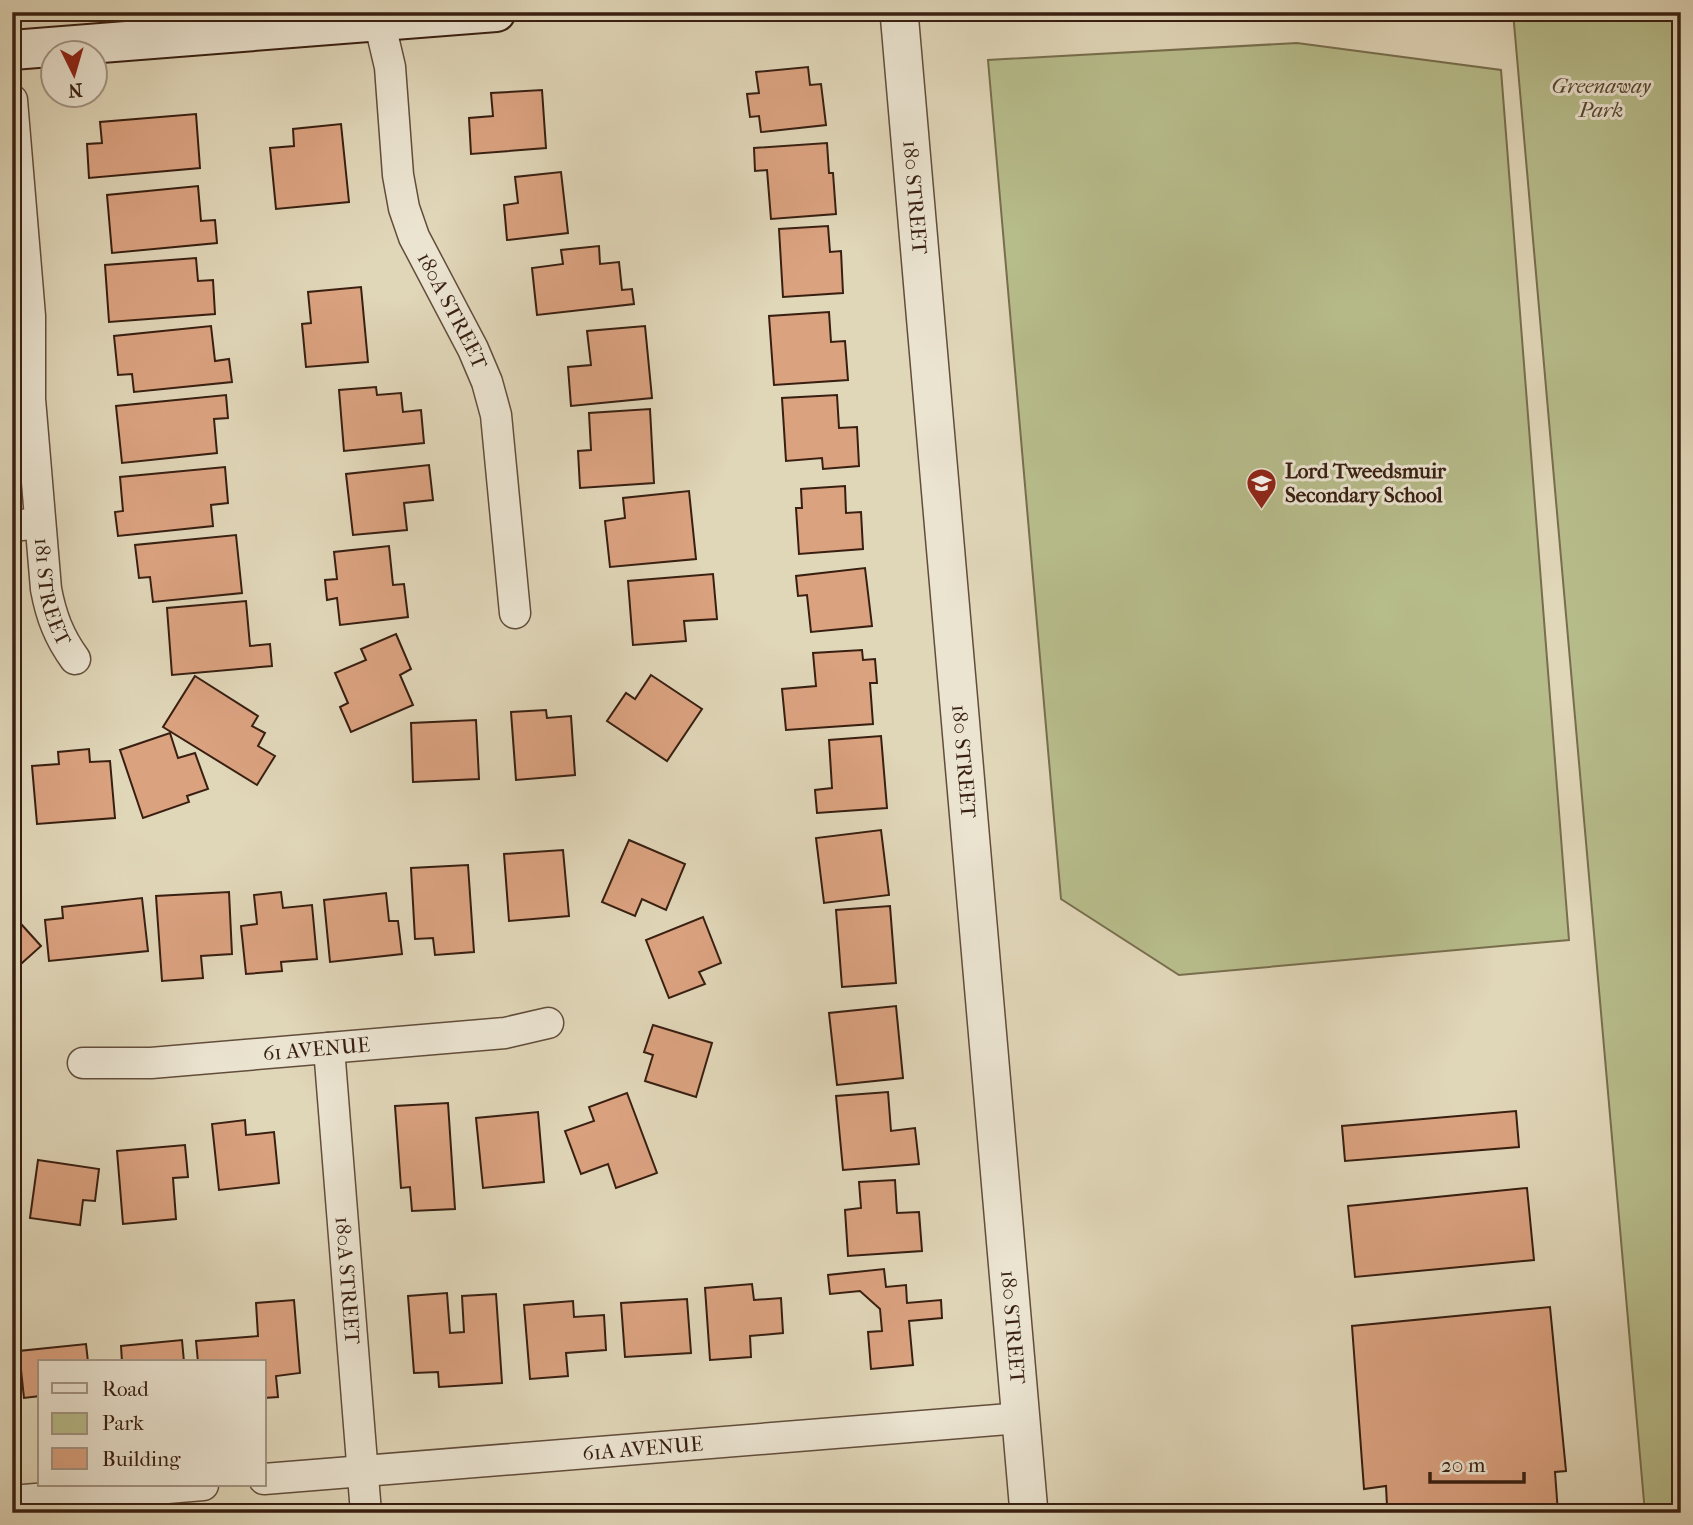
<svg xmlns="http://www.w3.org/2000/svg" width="1693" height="1525" font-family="'IM FELL French Canon',serif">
  <rect width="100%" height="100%" fill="#e0d6b8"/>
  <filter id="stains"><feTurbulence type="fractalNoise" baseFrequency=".00286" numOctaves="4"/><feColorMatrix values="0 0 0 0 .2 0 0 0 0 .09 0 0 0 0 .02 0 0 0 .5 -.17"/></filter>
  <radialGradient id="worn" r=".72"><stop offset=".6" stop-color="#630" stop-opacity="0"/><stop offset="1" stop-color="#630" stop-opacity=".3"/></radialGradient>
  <g fill="#b7bc8b" stroke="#786e4e" stroke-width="2">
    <path d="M 1513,12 L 1681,12 L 1681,1513 L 1645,1513 Z"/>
    <path d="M 1297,43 L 1501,70 L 1569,940 L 1179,975 L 1061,899 L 988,60 Z"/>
  </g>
  <g fill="#dba280" stroke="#381f11" stroke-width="2">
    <path d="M 808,67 L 810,85 L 821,84 L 826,125 L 761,132 L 759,116 L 750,117 L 747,94 L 759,93 L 756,72 Z"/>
    <path d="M 542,90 L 546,148 L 471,154 L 469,118 L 493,116 L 491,93 Z"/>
    <path d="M 196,114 L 200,168 L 89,178 L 87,144 L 102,143 L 100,122 Z"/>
    <path d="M 341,124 L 349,202 L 276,209 L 270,148 L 294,146 L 293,129 Z"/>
    <path d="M 827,143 L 829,173 L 833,173 L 836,214 L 771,219 L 767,170 L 755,171 L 754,148 Z"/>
    <path d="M 561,172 L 568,233 L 507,240 L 504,205 L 518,203 L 515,177 Z"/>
    <path d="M 198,186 L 201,221 L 215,220 L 217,243 L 112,253 L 107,195 Z"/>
    <path d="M 828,226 L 830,252 L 841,251 L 843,293 L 783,297 L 779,229 Z"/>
    <path d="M 599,246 L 600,264 L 619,262 L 622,290 L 632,289 L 634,304 L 537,315 L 532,268 L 563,264 L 561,250 Z"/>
    <path d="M 196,258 L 198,281 L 213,280 L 215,314 L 109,322 L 105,265 Z"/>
    <path d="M 361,287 L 368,362 L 306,367 L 302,324 L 311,323 L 308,292 Z"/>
    <path d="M 829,312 L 831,342 L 845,341 L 848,380 L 774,385 L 769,316 Z"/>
    <path d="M 211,326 L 215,361 L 229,359 L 232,382 L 134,392 L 132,374 L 118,375 L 114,336 Z"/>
    <path d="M 645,326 L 652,398 L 571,406 L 568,367 L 591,365 L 587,331 Z"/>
    <path d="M 376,387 L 377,395 L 401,393 L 403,412 L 421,410 L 424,443 L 344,451 L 339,390 Z"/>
    <path d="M 226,395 L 228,418 L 214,419 L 217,453 L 122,463 L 116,406 Z"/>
    <path d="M 837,395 L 839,428 L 857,427 L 859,466 L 823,469 L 822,458 L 786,461 L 782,398 Z"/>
    <path d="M 650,409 L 654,483 L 580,488 L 578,451 L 591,450 L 589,413 Z"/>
    <path d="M 429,465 L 433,500 L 404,503 L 407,530 L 353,535 L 346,474 Z"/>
    <path d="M 225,467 L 228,503 L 211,505 L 213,526 L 118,536 L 115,512 L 123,511 L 120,477 Z"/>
    <path d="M 845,486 L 846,513 L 861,512 L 863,549 L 799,554 L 796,508 L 802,508 L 801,489 Z"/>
    <path d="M 689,491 L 696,559 L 610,567 L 605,521 L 625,518 L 623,498 Z"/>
    <path d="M 236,535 L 242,593 L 153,602 L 150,577 L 139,578 L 135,545 Z"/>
    <path d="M 389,546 L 393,585 L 404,584 L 408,617 L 340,625 L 337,598 L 327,600 L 325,580 L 337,579 L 334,552 Z"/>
    <path d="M 865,568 L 872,626 L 811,632 L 807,595 L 798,596 L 796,576 Z"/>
    <path d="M 713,574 L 717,619 L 684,621 L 686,641 L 633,645 L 628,581 Z"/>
    <path d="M 246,601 L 250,646 L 270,644 L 272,666 L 172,675 L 167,608 Z"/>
    <path d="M 396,634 L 411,669 L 400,675 L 413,705 L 351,732 L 340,707 L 348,703 L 335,673 L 366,660 L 361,649 Z"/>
    <path d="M 862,650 L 863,660 L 875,659 L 877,683 L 870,683 L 873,724 L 786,730 L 782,689 L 816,686 L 813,653 Z"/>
    <path d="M 651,675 L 702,709 L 667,761 L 607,721 L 626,693 L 635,699 Z"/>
    <path d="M 195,676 L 258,716 L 252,726 L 265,733 L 258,746 L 275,756 L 257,785 L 163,727 Z"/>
    <path d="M 546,710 L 547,718 L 571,716 L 575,775 L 516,780 L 511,712 Z"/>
    <path d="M 476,720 L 479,779 L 413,782 L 411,723 Z"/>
    <path d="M 170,733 L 178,758 L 195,753 L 208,789 L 187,796 L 189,802 L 143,818 L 120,750 Z"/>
    <path d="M 881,736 L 887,808 L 817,813 L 815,790 L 832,788 L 829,740 Z"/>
    <path d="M 89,749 L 90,762 L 110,761 L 115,818 L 37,824 L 32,766 L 59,764 L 58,752 Z"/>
    <path d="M 881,830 L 889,895 L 824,903 L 816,838 Z"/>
    <path d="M 629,840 L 685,864 L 666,910 L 642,899 L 635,916 L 602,902 Z"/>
    <path d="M 563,850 L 569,916 L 509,921 L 504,854 Z"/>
    <path d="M 468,865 L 474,952 L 435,955 L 433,938 L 415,939 L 411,868 Z"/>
    <path d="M 229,892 L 232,954 L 201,956 L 203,978 L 162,981 L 156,896 Z"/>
    <path d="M 281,892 L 283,908 L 312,905 L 317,959 L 281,962 L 282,971 L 246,974 L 241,926 L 257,924 L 254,895 Z"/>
    <path d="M 386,893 L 389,921 L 398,921 L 402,954 L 330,962 L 324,900 Z"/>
    <path d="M 142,898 L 148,951 L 49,961 L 45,920 L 63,918 L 62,907 Z"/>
    <path d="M 890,906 L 896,983 L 842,987 L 836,910 Z"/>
    <path d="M 12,914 L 41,946 L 12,972 Z"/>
    <path d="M 703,917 L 721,963 L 699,972 L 705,984 L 669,998 L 646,940 Z"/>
    <path d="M 896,1006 L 903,1078 L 837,1085 L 829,1013 Z"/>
    <path d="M 653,1025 L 712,1043 L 696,1097 L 645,1081 L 653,1055 L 644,1052 Z"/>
    <path d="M 888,1092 L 891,1131 L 915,1128 L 919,1164 L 843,1170 L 836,1096 Z"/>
    <path d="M 627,1093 L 657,1173 L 616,1188 L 608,1164 L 581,1174 L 565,1131 L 594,1121 L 589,1107 Z"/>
    <path d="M 448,1103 L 455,1209 L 412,1211 L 410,1187 L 401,1188 L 395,1106 Z"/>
    <path d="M 1516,1111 L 1519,1147 L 1345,1161 L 1342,1126 Z"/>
    <path d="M 538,1112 L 544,1182 L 483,1188 L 476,1118 Z"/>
    <path d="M 245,1120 L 246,1135 L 274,1132 L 279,1183 L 219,1190 L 212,1124 Z"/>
    <path d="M 185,1145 L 188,1177 L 173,1178 L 176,1219 L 123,1224 L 117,1151 Z"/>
    <path d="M 38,1160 L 99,1169 L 95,1201 L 83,1200 L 80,1225 L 30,1218 Z"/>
    <path d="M 895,1180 L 897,1213 L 919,1212 L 922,1251 L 848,1256 L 845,1210 L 861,1208 L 859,1182 Z"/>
    <path d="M 1527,1188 L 1534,1260 L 1355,1277 L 1348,1206 Z"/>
    <path d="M 884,1269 L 886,1287 L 906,1285 L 907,1303 L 941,1300 L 942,1318 L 909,1321 L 913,1365 L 871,1369 L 868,1332 L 882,1331 L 880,1309 L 860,1291 L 830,1294 L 828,1275 Z"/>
    <path d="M 752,1284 L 754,1300 L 781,1298 L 783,1333 L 750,1336 L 751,1357 L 710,1360 L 705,1288 Z"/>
    <path d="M 447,1293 L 450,1333 L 464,1332 L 462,1296 L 496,1294 L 502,1383 L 439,1387 L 438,1372 L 414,1373 L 408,1296 Z"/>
    <path d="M 687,1299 L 691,1353 L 625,1357 L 621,1303 Z"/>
    <path d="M 294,1300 L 300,1373 L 276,1376 L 278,1397 L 264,1398 L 264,1362 L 198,1362 L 196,1341 L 258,1336 L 256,1303 Z"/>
    <path d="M 573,1301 L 574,1317 L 604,1315 L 606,1350 L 566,1353 L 568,1376 L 530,1379 L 524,1305 Z"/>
    <path d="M 1550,1307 L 1566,1471 L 1555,1472 L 1558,1513 L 1381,1513 L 1380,1507 L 1387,1506 L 1386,1486 L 1364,1489 L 1352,1326 Z"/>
    <path d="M 182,1340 L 184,1362 L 122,1362 L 121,1346 Z"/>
    <path d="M 86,1344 L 88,1362 L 40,1362 L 40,1396 L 24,1398 L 19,1351 Z"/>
  </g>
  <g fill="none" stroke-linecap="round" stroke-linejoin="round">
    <defs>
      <g id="minor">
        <path id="s1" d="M 377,12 L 390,67 L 398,175 L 404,208 L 414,237 L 473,349 L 487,382 L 496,415 L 515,613"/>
        <path id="s2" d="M 12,100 L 30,316 L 30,399 L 46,589 C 51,616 59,637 75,659"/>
        <path d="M 12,526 L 40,523"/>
        <path id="s3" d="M 329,1048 L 366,1513"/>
        <path id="s4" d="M 83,1063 L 151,1063 L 505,1033 L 548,1023"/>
        <path id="s5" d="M 264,1479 L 1021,1418"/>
        <path d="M 12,1501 L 203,1485"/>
      </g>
      <g id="tertiary">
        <path id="s6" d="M 899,12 L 1029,1513"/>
      </g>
      <path id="secondary" d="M 12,50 L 496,12"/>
    </defs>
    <use href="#minor" stroke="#624d3b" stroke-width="33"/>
    <use href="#tertiary" stroke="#624d3b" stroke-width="40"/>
    <use href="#secondary" stroke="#381f11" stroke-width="42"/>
    <use href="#minor" stroke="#ebe4d1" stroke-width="30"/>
    <use href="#tertiary" stroke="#ebe4d1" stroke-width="37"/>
    <use href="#secondary" stroke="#ebe4d1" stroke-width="38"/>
  </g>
  <defs>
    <symbol id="school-pin" viewBox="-11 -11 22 30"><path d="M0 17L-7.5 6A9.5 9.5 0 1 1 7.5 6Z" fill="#8f2418" stroke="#ebe4d1"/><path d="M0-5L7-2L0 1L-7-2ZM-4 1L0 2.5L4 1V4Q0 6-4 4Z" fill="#fff"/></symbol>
  </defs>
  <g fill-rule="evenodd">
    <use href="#school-pin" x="1244" y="466" width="35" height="47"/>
  </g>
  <g text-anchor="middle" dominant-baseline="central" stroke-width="6" stroke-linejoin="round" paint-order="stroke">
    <g font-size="21" font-style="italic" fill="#584630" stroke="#ebe4d1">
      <text x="1601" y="86">Greenaway<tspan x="1601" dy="24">Park</tspan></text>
    </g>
    <g font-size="21" fill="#381f11" stroke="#ebe4d1">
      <text stroke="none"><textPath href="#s6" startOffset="186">180 STREET</textPath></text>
      <text stroke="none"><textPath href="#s1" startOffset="312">180A STREET</textPath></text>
      <text stroke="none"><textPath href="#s2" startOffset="494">181 STREET</textPath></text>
      <text stroke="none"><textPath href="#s6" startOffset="752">180 STREET</textPath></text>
      <text stroke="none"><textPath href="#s4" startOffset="234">61 AVENUE</textPath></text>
      <text stroke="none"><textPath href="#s3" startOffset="233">180A STREET</textPath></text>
      <text stroke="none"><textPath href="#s6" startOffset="1320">180 STREET</textPath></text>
      <text stroke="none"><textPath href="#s5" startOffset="380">61A AVENUE</textPath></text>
    </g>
    <g font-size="21" font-weight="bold" fill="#381f11" stroke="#ebe4d1" text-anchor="start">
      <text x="1285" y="471">Lord Tweedsmuir<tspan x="1285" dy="24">Secondary School</tspan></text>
    </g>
  </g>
  <rect width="1693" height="1525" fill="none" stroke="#e0d6b8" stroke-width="42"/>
  <rect x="14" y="14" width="1665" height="1497" fill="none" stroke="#381f11" stroke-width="3.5"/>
  <rect x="21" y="21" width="1651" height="1483" fill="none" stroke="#381f11" stroke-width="2"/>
  <rect x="38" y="1360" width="228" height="126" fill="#ebe4d1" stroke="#a39584" stroke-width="2"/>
  <rect x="52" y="1383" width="35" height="10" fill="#ebe4d1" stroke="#a39584" stroke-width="2"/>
  <text x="102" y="1396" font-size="21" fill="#381f11">Road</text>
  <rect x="52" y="1413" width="35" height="21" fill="#b7bc8b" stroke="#a39584" stroke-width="2"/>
  <text x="102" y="1430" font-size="21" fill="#381f11">Park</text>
  <rect x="52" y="1448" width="35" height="21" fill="#dba280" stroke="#a39584" stroke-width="2"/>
  <text x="102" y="1466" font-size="21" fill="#381f11">Building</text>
  <g transform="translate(74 74) rotate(175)"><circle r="33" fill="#ebe4d1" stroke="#a39584" stroke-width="2"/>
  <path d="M0-5L12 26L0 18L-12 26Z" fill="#8f2418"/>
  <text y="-10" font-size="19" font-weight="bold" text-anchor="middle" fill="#381f11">N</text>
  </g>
  <path d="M1430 1472v10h94v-10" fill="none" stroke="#381f11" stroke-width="3.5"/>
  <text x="1441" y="1472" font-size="21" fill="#381f11" stroke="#ebe4d1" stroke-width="5" paint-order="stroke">20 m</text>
  <rect width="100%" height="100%" filter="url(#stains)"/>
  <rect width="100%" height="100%" fill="url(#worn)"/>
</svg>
